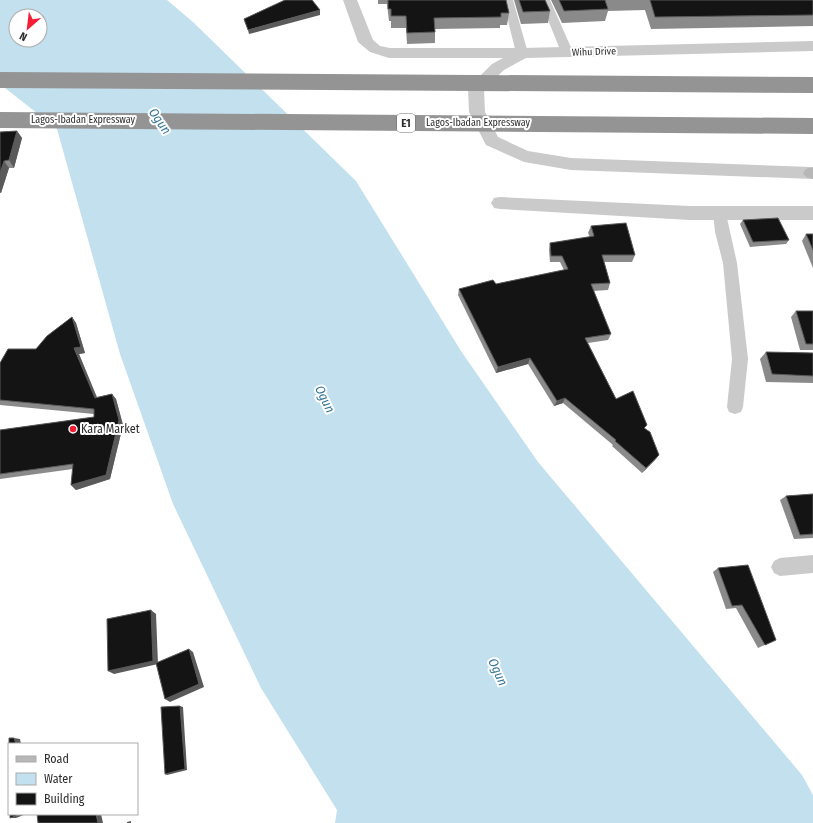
<svg xmlns="http://www.w3.org/2000/svg" width="813" height="823" font-family="'Fira Sans Condensed',sans-serif">
  <rect width="100%" height="100%" fill="#fff"/>
  <path fill="#c3e0ef" fill-rule="evenodd" d="M 0,0 L 167,0 L 193,22 L 356,181 L 461,351 L 538,462 L 802,775 L 813,795 L 813,823 L 335,823 L 337,810 L 261,688 L 173,504 L 120,354 L 57,129 L 0,84 ZM 16,16 L 40,16 L 40,40 L 16,40 Z"/>
  <g fill="none" stroke-linecap="round" stroke-linejoin="round">
    <g fill="#cacaca" fill-rule="evenodd">
      <path d="M 503,0 L 513,0 L 528,53 L 526,55 L 518,55 L 516,53 Z"/>
      <path d="M 540,0 L 550,0 L 573,52 L 571,54 L 567,55 L 561,52 Z"/>
      <path d="M 720,207 L 725,209 L 737,263 L 748,359 L 743,407 L 741,412 L 735,414 L 729,412 L 727,407 L 732,359 L 723,263 L 715,232 L 713,212 L 715,209 Z"/>
      <path d="M 813,555 L 813,573 L 780,576 L 774,573 L 771,567 L 774,561 L 780,558 Z"/>
    </g>
    <g fill="#cacaca" fill-rule="evenodd">
      <path d="M 343,0 L 357,0 L 373,40 L 380,46 L 390,48 L 522,48 L 813,41 L 813,51 L 526,58 L 504,70 L 484,89 L 485,112 L 498,137 L 528,151 L 571,158 L 812,167 L 813,179 L 571,170 L 524,162 L 486,145 L 469,112 L 468,88 L 492,64 L 503,58 L 389,58 L 370,52 L 358,42 Z"/>
      <path d="M 500,197 L 690,206 L 813,206 L 813,220 L 690,220 L 500,209 L 494,208 L 491,203 L 494,198 Z"/>
    </g>
    <path fill="#b7b7b7" fill-rule="evenodd" d="M 813,167 L 813,179 L 806,177 L 803,173 L 806,169 Z"/>
    <g stroke="#949494" stroke-width="16">
      <path d="M 0,80 L 813,85"/>
      <path d="M 0,120 L 813,126"/>
    </g>
  </g>
  <g fill="#8a8a8a">
    <path d="M 378,0 L 506,0 L 509,13 L 507,25 L 500,25 L 500,28 L 435,29 L 435,43 L 407,44 L 406,28 L 391,28 L 391,21 L 389,21 L 387,4 L 378,4 Z"/>
    <path d="M 514,0 L 545,0 L 550,11 L 548,23 L 521,24 Z"/>
    <path d="M 551,0 L 813,0 L 813,26 L 651,29 L 645,10 L 608,11 L 605,21 L 562,23 Z"/>
    <path d="M 17,131 L 22,138 L 14,168 L 9,168 L 1,193 L 0,193 L 0,132 Z"/>
    <path d="M 743,220 L 789,240 L 786,244 L 750,247 L 740,224 Z"/>
    <path d="M 591,226 L 635,255 L 632,262 L 604,262 L 610,283 L 608,290 L 593,291 L 611,334 L 608,340 L 588,343 L 616,399 L 645,428 L 659,455 L 655,460 L 642,473 L 612,446 L 613,445 L 563,403 L 554,406 L 528,364 L 496,373 L 458,295 L 459,289 L 496,284 L 564,270 L 560,262 L 550,262 L 549,250 L 550,243 L 590,237 L 588,233 Z"/>
    <path d="M 806,234 L 813,234 L 813,268 L 802,241 Z"/>
    <path d="M 796,311 L 813,311 L 813,350 L 800,350 L 791,317 Z"/>
    <path d="M 72,317 L 76,323 L 85,353 L 79,354 L 97,397 L 112,394 L 116,399 L 123,425 L 110,479 L 76,490 L 71,485 L 73,469 L 0,479 L 0,430 L 94,417 L 94,414 L 0,405 L 0,363 L 36,349 Z"/>
    <path d="M 766,352 L 813,353 L 813,383 L 766,382 L 760,359 Z"/>
    <path d="M 813,494 L 813,538 L 794,539 L 780,500 L 786,496 Z"/>
    <path d="M 718,568 L 776,640 L 758,648 L 736,608 L 726,609 L 713,572 Z"/>
  </g>
  <g fill="#5a5a5a">
    <path d="M 320,10 L 320,15 L 249,34 L 248,30 Z"/>
    <path d="M 17,131 L 22,138 L 14,168 L 9,160 Z"/>
    <path d="M 4,161 L 9,168 L 1,193 L 0,192 L 0,173 Z"/>
    <path d="M 72,317 L 76,323 L 85,353 L 79,354 L 99,403 L 95,398 L 74,348 Z"/>
    <path d="M 530,358 L 528,364 L 496,373 L 498,367 Z"/>
    <path d="M 112,394 L 116,399 L 123,425 L 110,479 L 76,490 L 71,485 Z"/>
    <path d="M 565,398 L 563,403 L 554,406 L 557,401 Z"/>
    <path d="M 659,455 L 655,460 L 642,473 L 646,468 Z"/>
    <path d="M 151,610 L 156,614 L 158,664 L 114,674 L 108,671 Z"/>
    <path d="M 189,649 L 193,652 L 204,687 L 170,702 L 165,699 Z"/>
    <path d="M 180,706 L 183,707 L 187,770 L 167,775 L 165,774 Z"/>
    <path d="M 14,738 L 20,739 L 21,744 L 16,744 Z"/>
    <path d="M 21,814 L 26,814 L 16,818 L 10,818 Z"/>
    <path d="M 96,814 L 101,814 L 103,823 L 98,823 Z"/>
    <path d="M 131,821 L 131,823 L 127,823 L 127,822 Z"/>
  </g>
  <g fill="#141414" stroke="#5a5a5a">
    <path d="M 285,0 L 312,0 L 320,10 L 248,30 L 244,19 Z"/>
    <path d="M 388,0 L 506,0 L 509,13 L 501,13 L 501,17 L 434,18 L 435,32 L 407,33 L 406,16 L 391,16 L 391,9 L 388,9 Z"/>
    <path d="M 519,0 L 545,0 L 550,11 L 523,12 Z"/>
    <path d="M 559,0 L 605,0 L 608,9 L 564,11 Z"/>
    <path d="M 650,0 L 813,0 L 813,15 L 655,17 Z"/>
    <path d="M 17,131 L 9,160 L 4,161 L 0,173 L 0,132 Z"/>
    <path d="M 778,218 L 789,240 L 753,242 L 743,220 Z"/>
    <path d="M 626,223 L 635,255 L 602,255 L 610,283 L 591,284 L 611,334 L 585,338 L 616,399 L 633,391 L 647,425 L 644,428 L 650,432 L 659,455 L 646,468 L 615,441 L 616,440 L 565,398 L 557,401 L 530,358 L 498,367 L 459,289 L 493,280 L 496,284 L 568,269 L 562,256 L 551,256 L 550,243 L 594,236 L 591,226 Z"/>
    <path d="M 806,234 L 813,234 L 813,250 Z"/>
    <path d="M 796,311 L 813,311 L 813,344 L 806,344 Z"/>
    <path d="M 72,317 L 81,347 L 74,348 L 95,398 L 112,394 L 119,420 L 106,475 L 71,485 L 73,464 L 0,474 L 0,430 L 94,417 L 94,409 L 0,400 L 0,363 L 8,349 L 36,349 L 47,336 Z"/>
    <path d="M 766,352 L 813,353 L 813,376 L 772,374 Z"/>
    <path d="M 813,494 L 813,534 L 800,535 L 786,496 Z"/>
    <path d="M 748,565 L 776,640 L 765,645 L 742,605 L 732,606 L 718,568 Z"/>
    <path d="M 151,610 L 153,661 L 108,671 L 107,619 Z"/>
    <path d="M 189,649 L 199,684 L 165,699 L 156,663 Z"/>
    <path d="M 180,706 L 185,769 L 165,774 L 161,707 Z"/>
    <path d="M 9,738 L 14,738 L 16,744 L 9,744 L 9,762 Z"/>
    <path d="M 10,814 L 21,814 L 10,818 Z"/>
    <path d="M 37,814 L 96,814 L 98,823 L 38,823 Z"/>
  </g>
  <circle fill="#f61d37" stroke="#fff" stroke-width="1.5" cx="73" cy="429" r="4"/>
  <g text-anchor="middle" dominant-baseline="central" stroke-width="4" stroke-linejoin="round" paint-order="stroke">
    <g font-size="10" fill="#2d2d2d" stroke="#fff">
      <text transform="translate(594 52) rotate(-2)">Wihu Drive</text>
      <text x="83" y="120">Lagos-Ibadan Expressway</text>
      <text x="478" y="123">Lagos-Ibadan Expressway</text>
    </g>
    <rect fill="#fff" stroke="#6c6c6c" stroke-width="1" x="397" y="114" width="18" height="18" rx="3"/>
    <g font-size="11" font-weight="bold" fill="#2d2d2d">
      <text x="406" y="123">E1</text>
    </g>
    <g font-size="12" fill="#2d2d2d" stroke="#fff" text-anchor="start">
      <text x="81" y="429">Kara Market</text>
    </g>
    <g font-size="13" font-style="italic" fill="#347597" stroke="#fff">
      <text transform="translate(160 121) rotate(55)">Ogun</text>
      <text transform="translate(325 399) rotate(64)">Ogun</text>
      <text transform="translate(498 672) rotate(66)">Ogun</text>
    </g>
  </g>
  <rect x="8" y="743" width="130" height="72" fill="#ffffff" stroke="#ababab"/>
  <rect x="16" y="756" width="20" height="6" fill="#b7b7b7" stroke="#ababab"/>
  <text x="44" y="763" font-size="12" fill="#2d2d2d">Road</text>
  <rect x="16" y="773" width="20" height="12" fill="#c3e0ef" stroke="#ababab"/>
  <text x="44" y="783" font-size="12" fill="#2d2d2d">Water</text>
  <rect x="16" y="793" width="20" height="12" fill="#141414" stroke="#ababab"/>
  <text x="44" y="803" font-size="12" fill="#2d2d2d">Building</text>
  <g transform="translate(28 28) rotate(208)"><circle r="19" fill="#ffffff" stroke="#ababab"/>
  <path d="M0-3L7 15L0 10L-7 15Z" fill="#f61d37"/>
  <text y="-6" font-size="11" font-weight="bold" text-anchor="middle" fill="#2d2d2d">N</text>
  </g>
</svg>
